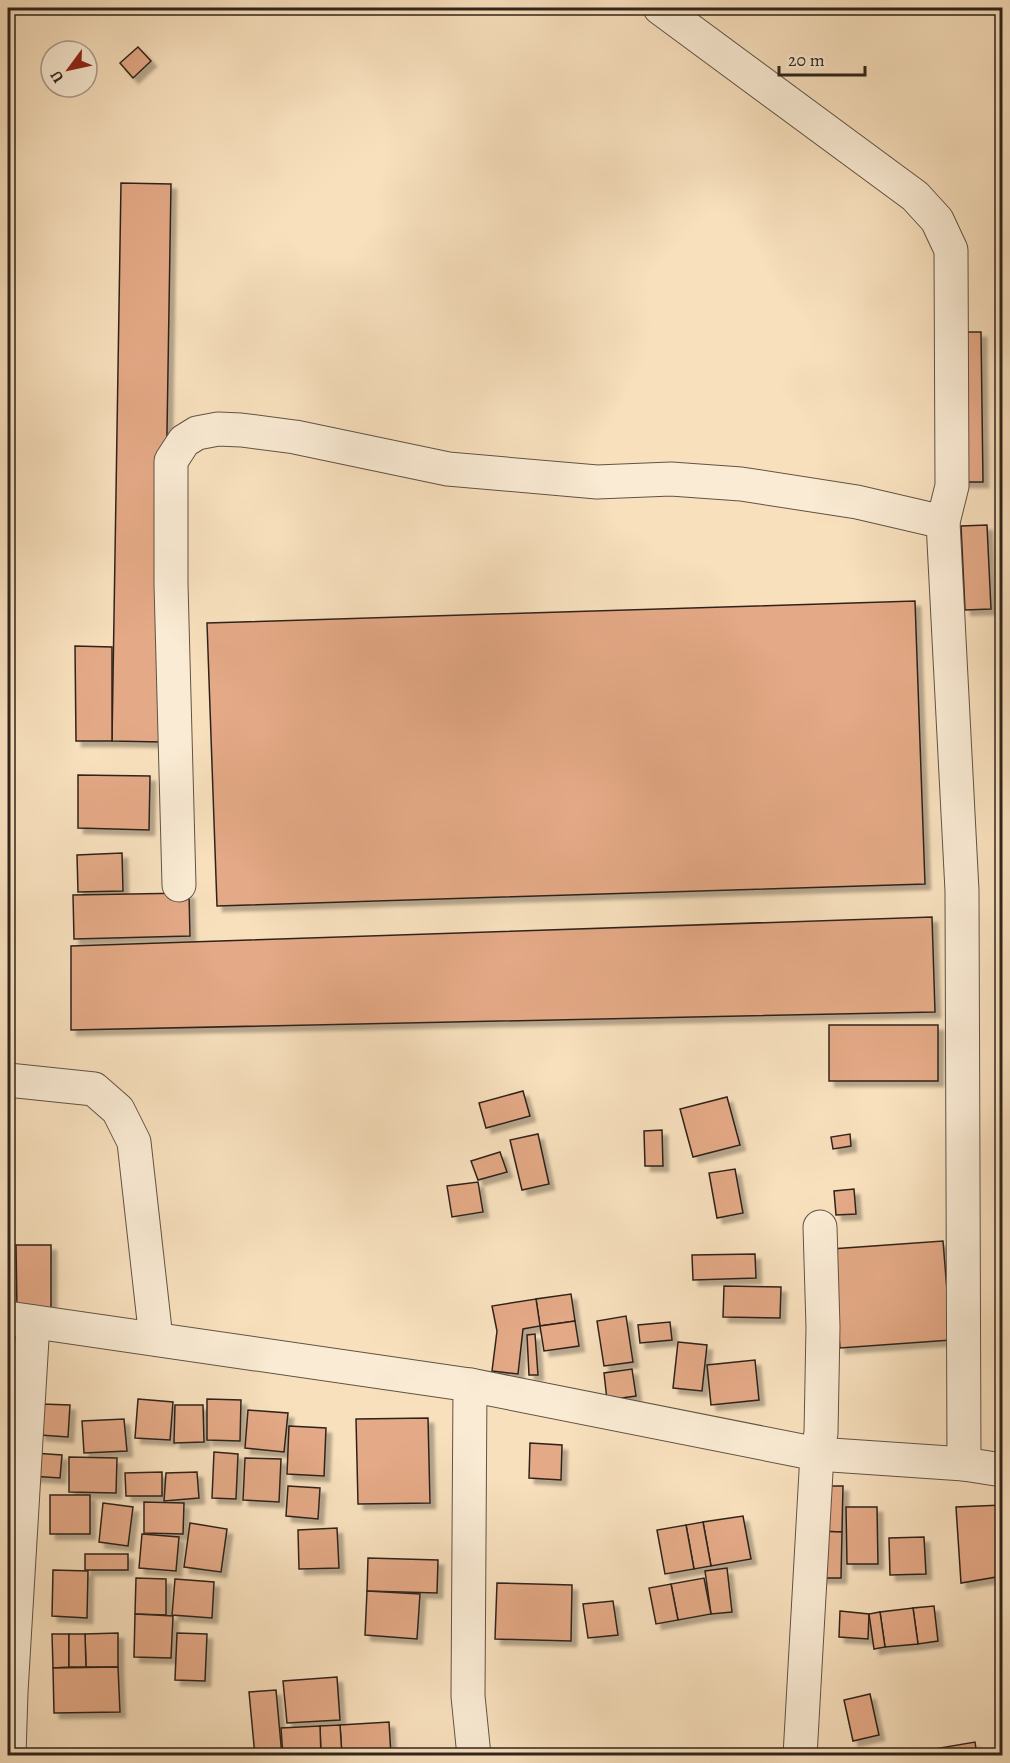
<svg xmlns="http://www.w3.org/2000/svg" width="1010" height="1763" font-family="Alegreya,serif">
  <defs>
    <filter id="shadow"><feDropShadow dx="5.5" dy="5.5" stdDeviation="1.5" flood-color="#0004"/></filter>
  </defs>
  <rect width="100%" height="100%" fill="#f8e0bd"/>
  <filter id="stains"><feTurbulence type="fractalNoise" baseFrequency=".00333" numOctaves="4"/><feColorMatrix values="0 0 0 0 .2 0 0 0 0 .09 0 0 0 0 .02 0 0 0 .5 -.17"/></filter>
  <radialGradient id="worn" r=".72"><stop offset=".6" stop-color="#630" stop-opacity="0"/><stop offset="1" stop-color="#630" stop-opacity=".3"/></radialGradient>
  <g fill="#e4a986" stroke="#2f241b" stroke-width="1.5" filter="url(#shadow)">
    <path d="M 138,47 L 151,61 L 133,78 L 120,63 Z"/>
    <path d="M 121,183 L 171,184 L 162,742 L 112,741 Z"/>
    <path d="M 953,332 L 981,332 L 983,482 L 955,482 Z"/>
    <path d="M 987,525 L 991,609 L 965,610 L 961,526 Z"/>
    <path d="M 915,601 L 925,884 L 217,906 L 207,623 Z"/>
    <path d="M 75,646 L 112,647 L 112,741 L 76,741 Z"/>
    <path d="M 78,775 L 150,776 L 149,830 L 78,828 Z"/>
    <path d="M 122,853 L 123,891 L 78,892 L 77,855 Z"/>
    <path d="M 189,893 L 190,936 L 74,939 L 73,895 Z"/>
    <path d="M 932,917 L 935,1012 L 71,1030 L 71,946 Z"/>
    <rect x="829" y="1025" width="109" height="56"/>
    <path d="M 523,1091 L 530,1116 L 486,1128 L 479,1103 Z"/>
    <path d="M 727,1097 L 740,1145 L 693,1157 L 680,1109 Z"/>
    <path d="M 662,1130 L 663,1166 L 645,1166 L 644,1131 Z"/>
    <path d="M 538,1134 L 549,1184 L 522,1190 L 510,1140 Z"/>
    <path d="M 850,1134 L 851,1146 L 833,1149 L 831,1137 Z"/>
    <path d="M 500,1152 L 507,1172 L 478,1180 L 471,1161 Z"/>
    <path d="M 735,1169 L 743,1213 L 717,1218 L 709,1173 Z"/>
    <path d="M 478,1182 L 483,1212 L 452,1217 L 447,1186 Z"/>
    <path d="M 854,1189 L 856,1214 L 836,1215 L 834,1191 Z"/>
    <path d="M 943,1241 L 951,1340 L 840,1348 L 831,1249 Z"/>
    <path d="M 16,1245 L 51,1245 L 51,1309 L 17,1309 Z"/>
    <path d="M 755,1254 L 756,1278 L 693,1280 L 692,1255 Z"/>
    <path d="M 724,1286 L 781,1287 L 780,1318 L 723,1317 Z"/>
    <path d="M 571,1294 L 575,1321 L 540,1326 L 536,1299 Z"/>
    <path d="M 536,1299 L 540,1326 L 523,1329 L 518,1374 L 492,1371 L 497,1331 L 492,1306 Z"/>
    <path d="M 626,1316 L 633,1362 L 604,1366 L 597,1321 Z"/>
    <path d="M 575,1321 L 579,1346 L 544,1351 L 540,1326 Z"/>
    <path d="M 670,1322 L 672,1340 L 640,1343 L 638,1325 Z"/>
    <path d="M 535,1334 L 538,1375 L 529,1375 L 527,1335 Z"/>
    <path d="M 678,1342 L 707,1345 L 702,1391 L 673,1388 Z"/>
    <path d="M 755,1360 L 759,1400 L 711,1405 L 707,1365 Z"/>
    <path d="M 632,1369 L 636,1396 L 607,1400 L 604,1373 Z"/>
    <path d="M 138,1399 L 173,1402 L 170,1440 L 135,1438 Z"/>
    <path d="M 207,1399 L 241,1400 L 240,1441 L 207,1440 Z"/>
    <path d="M 41,1404 L 70,1405 L 68,1437 L 40,1435 Z"/>
    <path d="M 175,1405 L 203,1405 L 204,1442 L 174,1443 Z"/>
    <path d="M 248,1410 L 288,1413 L 284,1452 L 245,1448 Z"/>
    <path d="M 428,1418 L 430,1503 L 358,1504 L 356,1419 Z"/>
    <path d="M 124,1419 L 127,1451 L 84,1453 L 82,1421 Z"/>
    <path d="M 289,1426 L 326,1428 L 324,1476 L 287,1474 Z"/>
    <path d="M 530,1443 L 562,1445 L 561,1480 L 529,1478 Z"/>
    <path d="M 214,1452 L 238,1454 L 236,1499 L 212,1498 Z"/>
    <path d="M 33,1453 L 62,1455 L 60,1478 L 31,1476 Z"/>
    <path d="M 69,1457 L 117,1458 L 116,1493 L 69,1492 Z"/>
    <path d="M 245,1458 L 281,1459 L 279,1502 L 243,1500 Z"/>
    <path d="M 162,1472 L 162,1496 L 126,1496 L 125,1473 Z"/>
    <path d="M 197,1472 L 199,1498 L 164,1501 L 166,1473 Z"/>
    <path d="M 288,1486 L 320,1488 L 318,1519 L 286,1516 Z"/>
    <path d="M 816,1486 L 843,1486 L 842,1532 L 815,1531 Z"/>
    <rect x="50" y="1495" width="40" height="39"/>
    <path d="M 144,1502 L 184,1503 L 183,1534 L 144,1533 Z"/>
    <path d="M 103,1503 L 133,1507 L 128,1546 L 99,1542 Z"/>
    <path d="M 1002,1505 L 1002,1576 L 961,1583 L 956,1507 Z"/>
    <path d="M 846,1507 L 877,1507 L 878,1564 L 847,1564 Z"/>
    <path d="M 743,1516 L 751,1559 L 711,1566 L 703,1522 Z"/>
    <path d="M 703,1522 L 711,1566 L 694,1569 L 686,1525 Z"/>
    <path d="M 190,1523 L 227,1529 L 221,1572 L 184,1567 Z"/>
    <path d="M 686,1525 L 694,1569 L 665,1574 L 657,1530 Z"/>
    <path d="M 337,1528 L 339,1568 L 299,1569 L 298,1530 Z"/>
    <path d="M 815,1531 L 842,1532 L 841,1578 L 814,1578 Z"/>
    <path d="M 142,1534 L 179,1537 L 176,1571 L 139,1568 Z"/>
    <path d="M 924,1537 L 926,1574 L 890,1575 L 889,1538 Z"/>
    <rect x="85" y="1554" width="43" height="16"/>
    <path d="M 368,1558 L 438,1560 L 437,1593 L 367,1591 Z"/>
    <path d="M 727,1568 L 732,1612 L 711,1614 L 705,1571 Z"/>
    <path d="M 53,1570 L 88,1571 L 87,1618 L 52,1616 Z"/>
    <path d="M 136,1578 L 166,1579 L 166,1615 L 135,1614 Z"/>
    <path d="M 704,1578 L 711,1614 L 678,1620 L 671,1584 Z"/>
    <path d="M 175,1579 L 214,1582 L 212,1618 L 172,1615 Z"/>
    <path d="M 497,1583 L 572,1585 L 571,1641 L 495,1639 Z"/>
    <path d="M 671,1584 L 678,1620 L 656,1624 L 649,1588 Z"/>
    <path d="M 367,1591 L 420,1594 L 417,1639 L 365,1635 Z"/>
    <path d="M 613,1601 L 618,1635 L 588,1638 L 583,1604 Z"/>
    <path d="M 934,1606 L 938,1641 L 918,1644 L 913,1608 Z"/>
    <path d="M 913,1608 L 918,1644 L 885,1647 L 880,1612 Z"/>
    <path d="M 840,1611 L 869,1614 L 868,1639 L 839,1637 Z"/>
    <path d="M 880,1612 L 885,1647 L 874,1649 L 869,1614 Z"/>
    <path d="M 135,1614 L 173,1616 L 171,1658 L 134,1657 Z"/>
    <path d="M 118,1633 L 118,1667 L 86,1667 L 85,1634 Z"/>
    <path d="M 177,1633 L 207,1634 L 205,1681 L 175,1680 Z"/>
    <path d="M 52,1634 L 69,1634 L 69,1667 L 53,1668 Z"/>
    <path d="M 69,1634 L 85,1634 L 86,1667 L 69,1667 Z"/>
    <path d="M 118,1667 L 120,1712 L 54,1713 L 53,1668 Z"/>
    <path d="M 337,1677 L 340,1720 L 287,1723 L 283,1681 Z"/>
    <path d="M 276,1690 L 282,1756 L 255,1756 L 249,1692 Z"/>
    <path d="M 870,1694 L 879,1735 L 853,1741 L 844,1700 Z"/>
    <path d="M 389,1722 L 391,1756 L 342,1756 L 340,1725 Z"/>
    <path d="M 340,1725 L 342,1756 L 321,1756 L 320,1726 Z"/>
    <path d="M 320,1726 L 321,1756 L 283,1756 L 281,1728 Z"/>
    <path d="M 975,1742 L 977,1756 L 923,1756 L 922,1751 Z"/>
  </g>
  <g fill="none" stroke-linecap="round" stroke-linejoin="round">
    <defs>
      <g id="minor">
        <path d="M 660,8 L 915,196 L 937,220 L 951,250 L 952,486 L 943,522 L 962,891 L 964,1464"/>
        <path d="M 179,885 L 171,584 L 171,461 L 184,441 L 197,433 L 218,429 L 241,430 L 295,437 L 448,469 L 597,482 L 671,479 L 741,484 L 857,502 L 943,522"/>
        <path d="M 8,1080 L 94,1089 L 118,1110 L 134,1142 L 156,1339"/>
        <path d="M 8,1318 L 470,1385 L 817,1454 L 964,1464 L 1002,1470"/>
        <path d="M 470,1385 L 468,1696 L 474,1756"/>
        <path d="M 9,1756 L 11,1692 L 33,1322"/>
        <path d="M 800,1756 L 817,1454 L 821,1433 L 823,1327 L 820,1227"/>
      </g>
    </defs>
    <use href="#minor" stroke="#615344" stroke-width="35"/>
    <use href="#minor" stroke="#faebd4" stroke-width="33"/>
  </g>
  <rect width="1010" height="1763" fill="none" stroke="#f8e0bd" stroke-width="30"/>
  <rect x="9" y="9" width="992" height="1745" fill="none" stroke="#2f241b" stroke-width="3"/>
  <rect x="15" y="15" width="980" height="1733" fill="none" stroke="#2f241b" stroke-width="1.5"/>
  <g transform="translate(69 69) rotate(237)"><circle r="28" fill="#faebd4" stroke="#a99b8a" stroke-width="1.5"/>
  <path d="M0-4.5L10 22L0 15L-10 22Z" fill="#8f2418"/>
  <text y="-9" font-size="16" font-weight="bold" text-anchor="middle" fill="#2f241b">U</text>
  </g>
  <path d="M779 66v9h86v-9" fill="none" stroke="#2f241b" stroke-width="3"/>
  <text x="788" y="66" font-size="18" fill="#2f241b" stroke="#faebd4" stroke-width="4.5" paint-order="stroke">20 m</text>
  <rect width="100%" height="100%" filter="url(#stains)"/>
  <rect width="100%" height="100%" fill="url(#worn)"/>
</svg>
